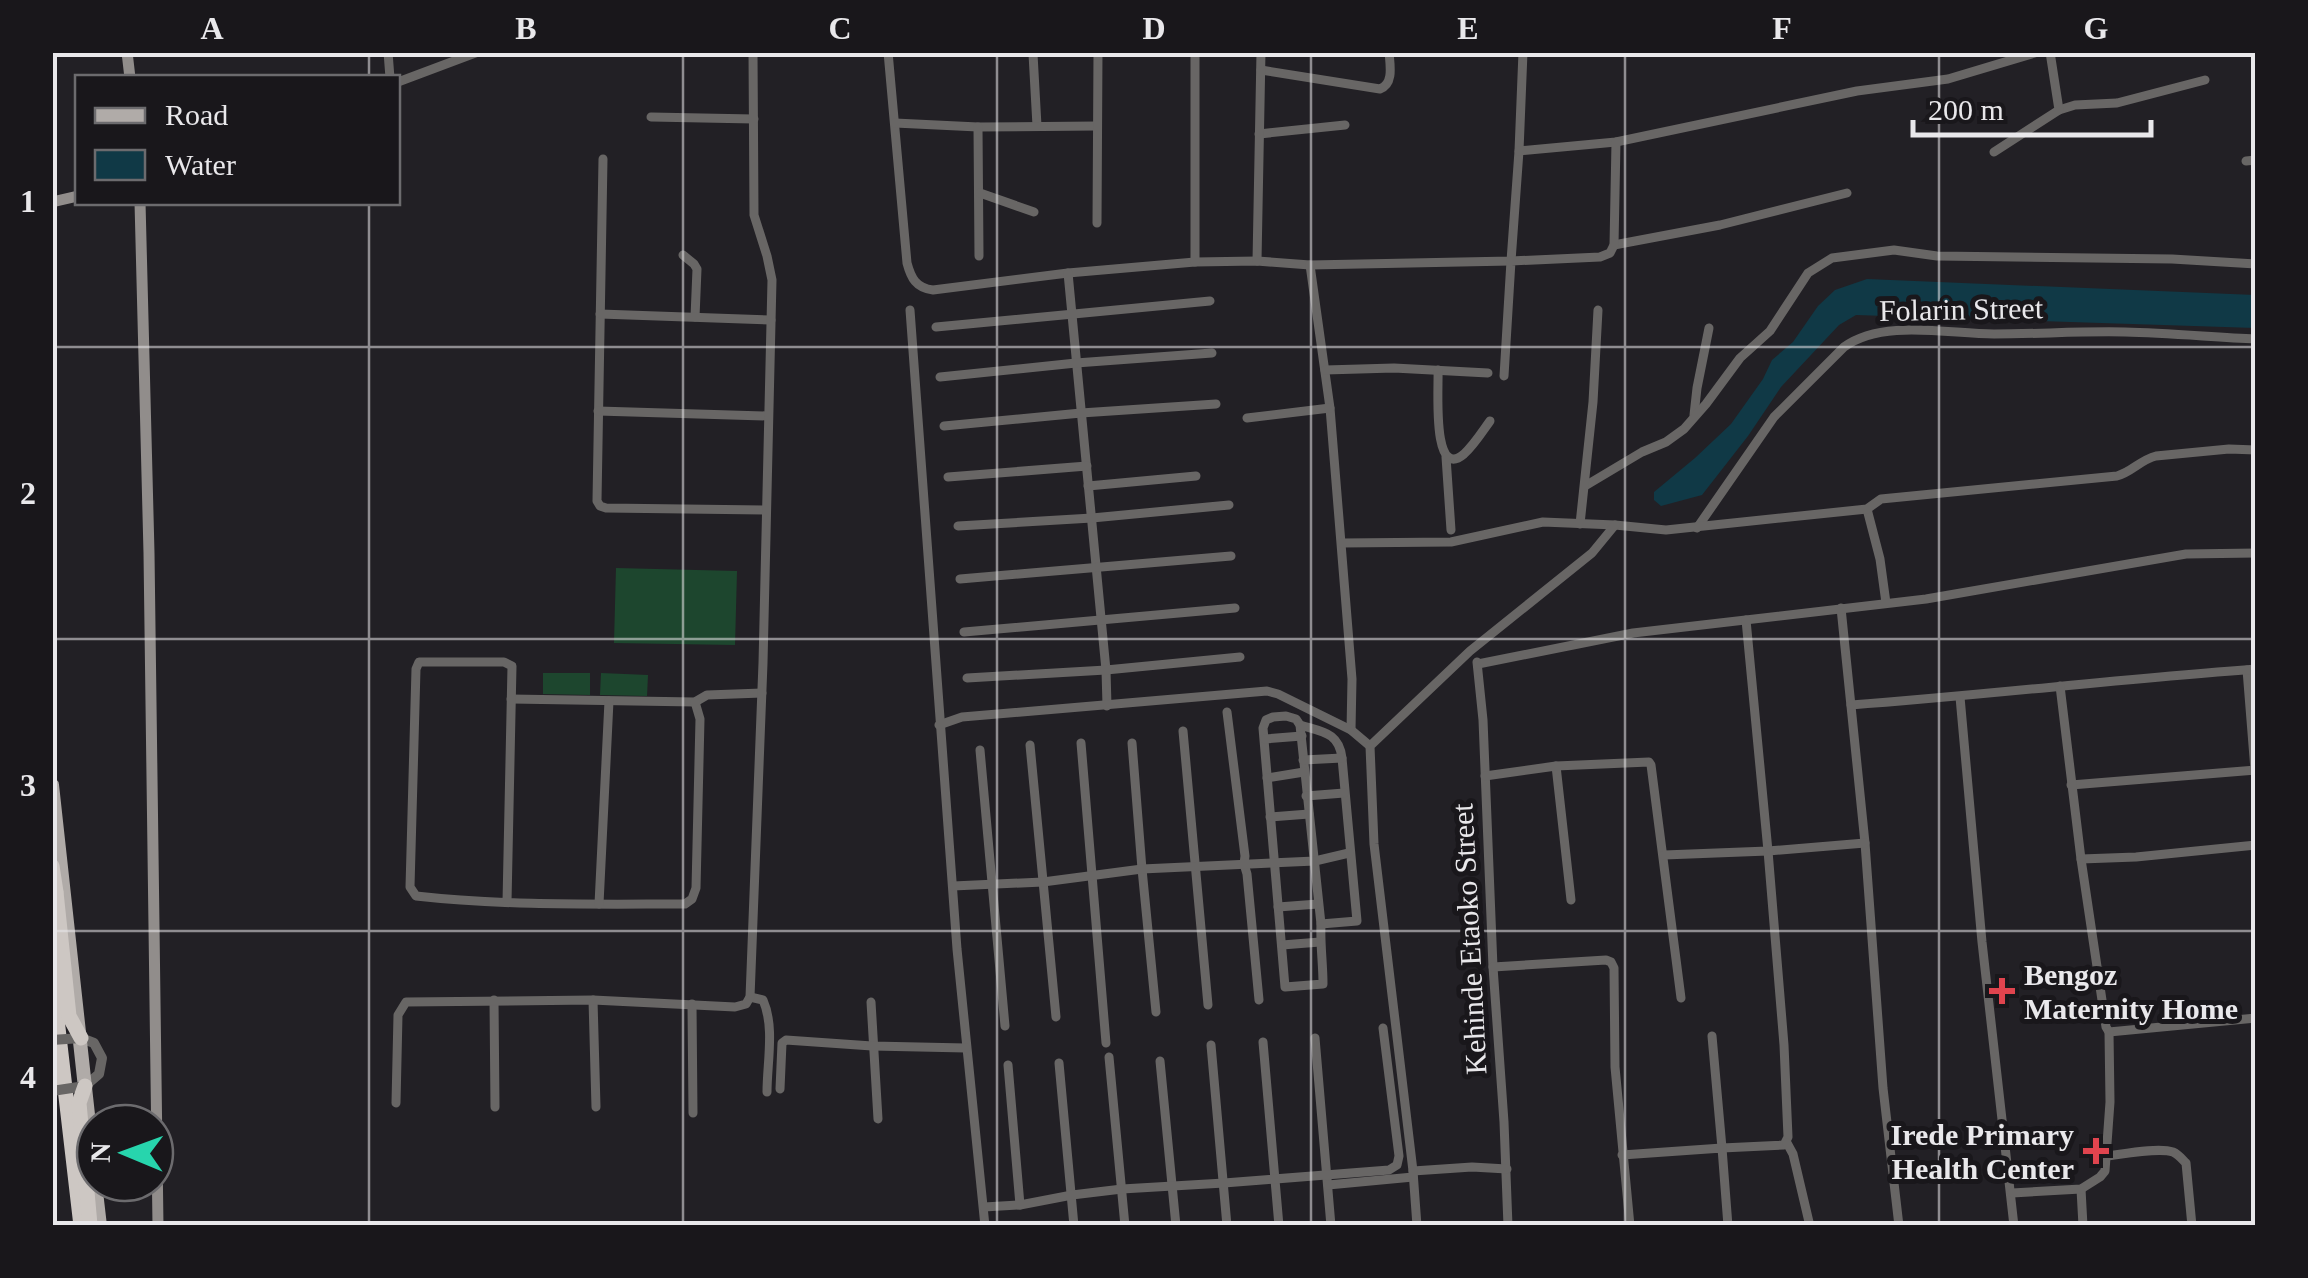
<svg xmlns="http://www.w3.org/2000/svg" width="2308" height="1278" font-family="'Times New Roman',serif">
  <rect width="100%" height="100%" fill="#222025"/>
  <g fill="#1d462e">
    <path d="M 616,568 L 737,571 L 735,645 L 614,643 Z"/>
    <path d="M 543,673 L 590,673 L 590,695 L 543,694 Z"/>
    <path d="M 601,673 L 648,675 L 647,696 L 600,695 Z"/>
  </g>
  <path fill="#103946" d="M 1867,279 L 2255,295 L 2255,328 L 1856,315 L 1839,325 L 1781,387 L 1748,436 L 1702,495 L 1661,506 L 1654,500 L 1654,492 L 1695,458 L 1731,424 L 1763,379 L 1772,360 L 1793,342 L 1818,306 L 1835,290 Z"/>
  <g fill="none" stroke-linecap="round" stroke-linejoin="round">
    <g stroke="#686665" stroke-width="9">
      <path d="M 388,52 L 390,78"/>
      <path d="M 888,52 L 907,263 C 911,278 916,288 933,290 L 1068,273 L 1195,262 L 1257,261 L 1310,265 L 1511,261 L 1519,151 L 1523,52"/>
      <path d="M 1033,54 L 1037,126"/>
      <path d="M 1261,70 L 1380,89 C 1394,84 1390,65 1389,52"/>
      <path d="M 398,82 L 478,52"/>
      <path d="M 2059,110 L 2075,105 L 2117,103 L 2205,80"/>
      <path d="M 651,117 L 754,119"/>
      <path d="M 895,123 L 978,127 L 1096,126"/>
      <path d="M 978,127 L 979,256"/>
      <path d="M 1259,134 L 1345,125"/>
      <path d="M 1519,151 L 1616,142 L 1857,91 L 1948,79 L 2038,52"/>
      <path d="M 1994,152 L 2059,110 L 2050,52"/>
      <path d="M 603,159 L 597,501 L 600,506 L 606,508 L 766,510"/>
      <path d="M 2246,161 L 2256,160"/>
      <path d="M 980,193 L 1034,212"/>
      <path d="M 1097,223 L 1098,52"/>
      <path d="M 1614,245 L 1720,225 L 1847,193"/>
      <path d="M 683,255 L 694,264 L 697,269 L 695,317"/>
      <path d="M 1257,261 L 1261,52"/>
      <path d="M 1195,262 L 1195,52"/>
      <path d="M 1310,265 L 1330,408 L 1352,679 L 1351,730"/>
      <path d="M 1068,273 L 1106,670 L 1107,706"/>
      <path d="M 910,310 L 957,949 L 985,1226"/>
      <path d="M 600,314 L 771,320"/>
      <path d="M 936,327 L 1210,301"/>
      <path d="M 1325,370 L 1394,368 L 1488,373"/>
      <path d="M 1438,370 C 1439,385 1431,482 1464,454 C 1474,445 1482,432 1490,421"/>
      <path d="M 1504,376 L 1511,261 L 1600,257 L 1610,253 L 1614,245 L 1616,142"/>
      <path d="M 940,377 L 1076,363 L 1212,353"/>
      <path d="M 598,411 L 768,416"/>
      <path d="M 1694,415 L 1697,388 L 1709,328"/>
      <path d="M 1247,418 L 1330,408"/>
      <path d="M 944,426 L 1081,413 L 1216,404"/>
      <path d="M 1446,457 L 1451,530"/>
      <path d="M 948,477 L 1087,466"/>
      <path d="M 1088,486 L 1196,476"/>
      <path d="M 1585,486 L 1642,452 L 1666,442 L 1684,429 L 1706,404 L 1740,358 L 1770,331 L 1808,273 L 1832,258 L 1894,250 L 1937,256 L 2172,259 L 2256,264"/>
      <path d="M 1867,509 L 1880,559 L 1886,603"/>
      <path d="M 1580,524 L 1593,402 L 1598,310"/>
      <path d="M 958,526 L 1092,518 L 1229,505"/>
      <path d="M 1697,528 L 1774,417 L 1844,347 C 1883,319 1948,334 1994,334 C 2038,334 2081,331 2125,332 C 2168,333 2212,337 2256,339"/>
      <path d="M 1342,543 L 1451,542 L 1543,522 L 1615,525 L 1666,530 L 1867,509 L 1881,499 L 2117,476 C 2132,472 2140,460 2156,456 L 2229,449 L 2256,450"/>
      <path d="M 960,579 L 1231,556"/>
      <path d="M 1841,608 L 1865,843 L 1883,1088 L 1899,1226"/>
      <path d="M 964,632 L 1235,608"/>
      <path d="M 1477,662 L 1483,720 L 1493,967 L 1504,1122 L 1508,1226"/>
      <path d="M 1478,664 L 1633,633 L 1926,599 L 2186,554 L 2256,553"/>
      <path d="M 2247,670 L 2255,770"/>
      <path d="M 967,678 L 1106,670 L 1240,657"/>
      <path d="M 1960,697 L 1982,942 L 2014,1226"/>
      <path d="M 511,699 L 695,702 L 707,695 L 762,693"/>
      <path d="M 1851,705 C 1986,695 2120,679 2256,669"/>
      <path d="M 1227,712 L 1245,856 L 1244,864 L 1247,874 L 1259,1000"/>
      <path d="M 1286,716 L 1296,719 L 1300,725 L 1321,924 C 1320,944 1323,963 1323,984 L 1285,987 L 1263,728 L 1266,720 L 1273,717 Z"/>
      <path d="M 939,725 L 962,717 L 1267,691 L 1278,694 L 1351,730 L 1370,746"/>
      <path d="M 1300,725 C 1322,732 1339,732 1342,758 L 1357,921 L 1321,924"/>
      <path d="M 1183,731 L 1208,1005"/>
      <path d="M 1265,739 L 1302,736"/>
      <path d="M 1081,743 L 1106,1043"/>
      <path d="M 1132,743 L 1142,869 L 1156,1012"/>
      <path d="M 1030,745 L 1056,1017"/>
      <path d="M 980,750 L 1005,1026"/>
      <path d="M 1303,760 L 1342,758"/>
      <path d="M 1556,766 L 1571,900"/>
      <path d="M 1485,776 L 1556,766 L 1649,762 L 1651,765 L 1681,998"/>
      <path d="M 1267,778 L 1304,772"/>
      <path d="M 2071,785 L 2256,770"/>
      <path d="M 1306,796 L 1344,793"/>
      <path d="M 1270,817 L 1309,814"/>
      <path d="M 1664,855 L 1768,851 L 1865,843"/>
      <path d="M 2081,859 L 2136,857 L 2256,845"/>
      <path d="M 953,886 L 1043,882 L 1142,869 L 1315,861 L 1349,853"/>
      <path d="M 507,902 L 512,666 L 504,662 L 419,662 L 416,669 L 410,887 L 416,896 C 505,906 596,904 685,904 L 692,899 L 696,888 L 700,719 L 695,702"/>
      <path d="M 599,904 L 609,701"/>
      <path d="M 1278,907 L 1318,904"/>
      <path d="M 1282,945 L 1320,942"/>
      <path d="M 1493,967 L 1606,960 L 1611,962 L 1614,968 L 1615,1067 L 1630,1226"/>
      <path d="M 750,997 L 763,1000 C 775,1027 767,1063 767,1092"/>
      <path d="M 494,1000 L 495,1107"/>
      <path d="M 593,1000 L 596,1107"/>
      <path d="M 871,1002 L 878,1119"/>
      <path d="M 692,1004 L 693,1113"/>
      <path d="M 2109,1032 L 2256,1018"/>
      <path d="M 1712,1036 L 1722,1148 L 1784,1145 L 1788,1137 L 1784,1045 L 1768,851 L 1746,620"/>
      <path d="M 1315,1038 L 1331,1226"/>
      <path d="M 1263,1042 L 1279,1226"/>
      <path d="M 1211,1045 L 1227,1226"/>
      <path d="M 1109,1057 L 1125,1226"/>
      <path d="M 1160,1061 L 1176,1226"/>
      <path d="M 1059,1063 L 1074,1226"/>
      <path d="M 1008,1065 L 1020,1205"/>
      <path d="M 780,1089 L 782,1043 L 786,1040 L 872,1046 L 966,1048"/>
      <path d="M 396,1103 L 398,1015 L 406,1002 L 593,1000 L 735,1007 L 746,1004 L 750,997 L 763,663 L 772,280 L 767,256 L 754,215 L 753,52"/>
      <path d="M 1787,1143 L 1793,1154 L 1809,1222"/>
      <path d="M 1622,1155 L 1722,1148 L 1728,1226"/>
      <path d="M 2107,1156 C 2123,1154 2159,1147 2173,1152 C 2178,1154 2182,1159 2186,1163 L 2192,1226"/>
      <path d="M 1413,1171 L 1472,1167 L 1507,1169"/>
      <path d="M 1328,1185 L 1413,1177"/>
      <path d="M 2081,1189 L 2083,1226"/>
      <path d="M 2012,1193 L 2081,1189 L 2100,1177 L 2105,1171 L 2110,1102 L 2109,1032 L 2106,1027 L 2081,859 L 2060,686"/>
      <path d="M 984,1207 L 1020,1205 L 1072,1195 L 1122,1189 L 1224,1183 L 1389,1170 L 1397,1165 L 1399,1156 L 1383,1028"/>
      <path d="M 1417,1226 L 1413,1171 L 1374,844 L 1370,746 L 1470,651 L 1592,553 L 1615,525"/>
    </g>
    <path stroke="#686665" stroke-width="10" d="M 81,1038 L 94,1043 L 102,1058 L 99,1074 L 85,1086"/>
    <g stroke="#918d8b" stroke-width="11">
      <path d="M 127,52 L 130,78"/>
      <path d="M 52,202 L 78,196"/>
      <path d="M 140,202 L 149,553 L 158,1226"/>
    </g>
    <g stroke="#b0aba8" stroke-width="14">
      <path d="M 52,785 L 95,1179"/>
      <path d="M 95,1183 L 100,1226"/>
    </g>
    <g stroke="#cdc7c3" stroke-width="15">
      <path d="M 52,866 L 56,892"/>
      <path d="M 52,976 L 81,1226"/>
    </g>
    <g stroke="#686665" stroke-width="10">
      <path d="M 52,1040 L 81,1038"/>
      <path d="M 52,1091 L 85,1086"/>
    </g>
    <g stroke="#cdc7c3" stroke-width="15">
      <path d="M 56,892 L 69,1016 L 81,1038"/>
      <path d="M 85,1086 L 79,1103 L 90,1225"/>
    </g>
  </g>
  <path fill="none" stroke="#e9e8eb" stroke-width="2.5" stroke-opacity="0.55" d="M 369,52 L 369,78M 683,52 L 683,1226M 997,52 L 997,1226M 1311,52 L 1311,1226M 1625,52 L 1625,1226M 1939,52 L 1939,1226M 369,202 L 369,1226M 52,347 L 2256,347M 52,639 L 2256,639M 52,931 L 2256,931"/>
  <g fill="#e0444e" stroke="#19171b" stroke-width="4">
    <path d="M1997 976h10v10h10v10h-10v10h-10v-10h-10v-10h10z"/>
    <path d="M2091 1136h10v10h10v10h-10v10h-10v-10h-10v-10h10z"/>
  </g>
  <g text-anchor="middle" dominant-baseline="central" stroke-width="10" stroke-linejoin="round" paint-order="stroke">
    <g font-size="30" fill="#e9e8eb" stroke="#19171b">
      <text transform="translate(1961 309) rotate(-1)">Folarin Street</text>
      <text transform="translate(1469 939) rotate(-93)">Kehinde Etaoko Street</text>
    </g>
    <g font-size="30" font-weight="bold" fill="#e9e8eb" stroke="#19171b" text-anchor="start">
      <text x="2024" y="974">Bengoz<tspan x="2024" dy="34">Maternity Home</tspan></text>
      <text x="2074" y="1134" text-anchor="end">Irede Primary<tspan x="2074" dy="34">Health Center</tspan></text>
    </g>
  </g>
  <rect width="2308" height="1278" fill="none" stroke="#19171b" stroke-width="110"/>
  <rect x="75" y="75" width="325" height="130" fill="#19171b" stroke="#6c6b6e" stroke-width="2.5"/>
  <rect x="95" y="108" width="50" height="15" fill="#b0aba8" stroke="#6c6b6e" stroke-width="2.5"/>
  <text x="165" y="125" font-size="30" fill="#e9e8eb">Road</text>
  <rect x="95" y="150" width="50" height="30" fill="#103946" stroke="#6c6b6e" stroke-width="2.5"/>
  <text x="165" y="175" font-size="30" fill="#e9e8eb">Water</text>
  <g transform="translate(125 1153) rotate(271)"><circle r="48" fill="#19171b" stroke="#6c6b6e" stroke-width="2.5"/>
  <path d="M0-8L18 38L0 25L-18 38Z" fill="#27d5ad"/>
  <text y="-15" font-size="28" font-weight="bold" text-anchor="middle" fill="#e9e8eb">N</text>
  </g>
  <path d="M1913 120v15h238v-15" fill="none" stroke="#e9e8eb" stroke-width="5"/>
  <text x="1928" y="120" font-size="30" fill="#e9e8eb" stroke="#19171b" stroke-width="8" paint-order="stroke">200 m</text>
  <rect x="55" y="55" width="2198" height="1168" fill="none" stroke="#e9e8eb" stroke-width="4"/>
  <g font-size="32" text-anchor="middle" font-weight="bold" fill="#e9e8eb">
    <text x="212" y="39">A</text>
    <text x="526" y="39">B</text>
    <text x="840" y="39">C</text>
    <text x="1154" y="39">D</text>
    <text x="1468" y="39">E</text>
    <text x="1782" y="39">F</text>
    <text x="2096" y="39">G</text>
    <text x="28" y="212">1</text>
    <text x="28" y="504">2</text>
    <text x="28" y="796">3</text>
    <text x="28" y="1088">4</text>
  </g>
</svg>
